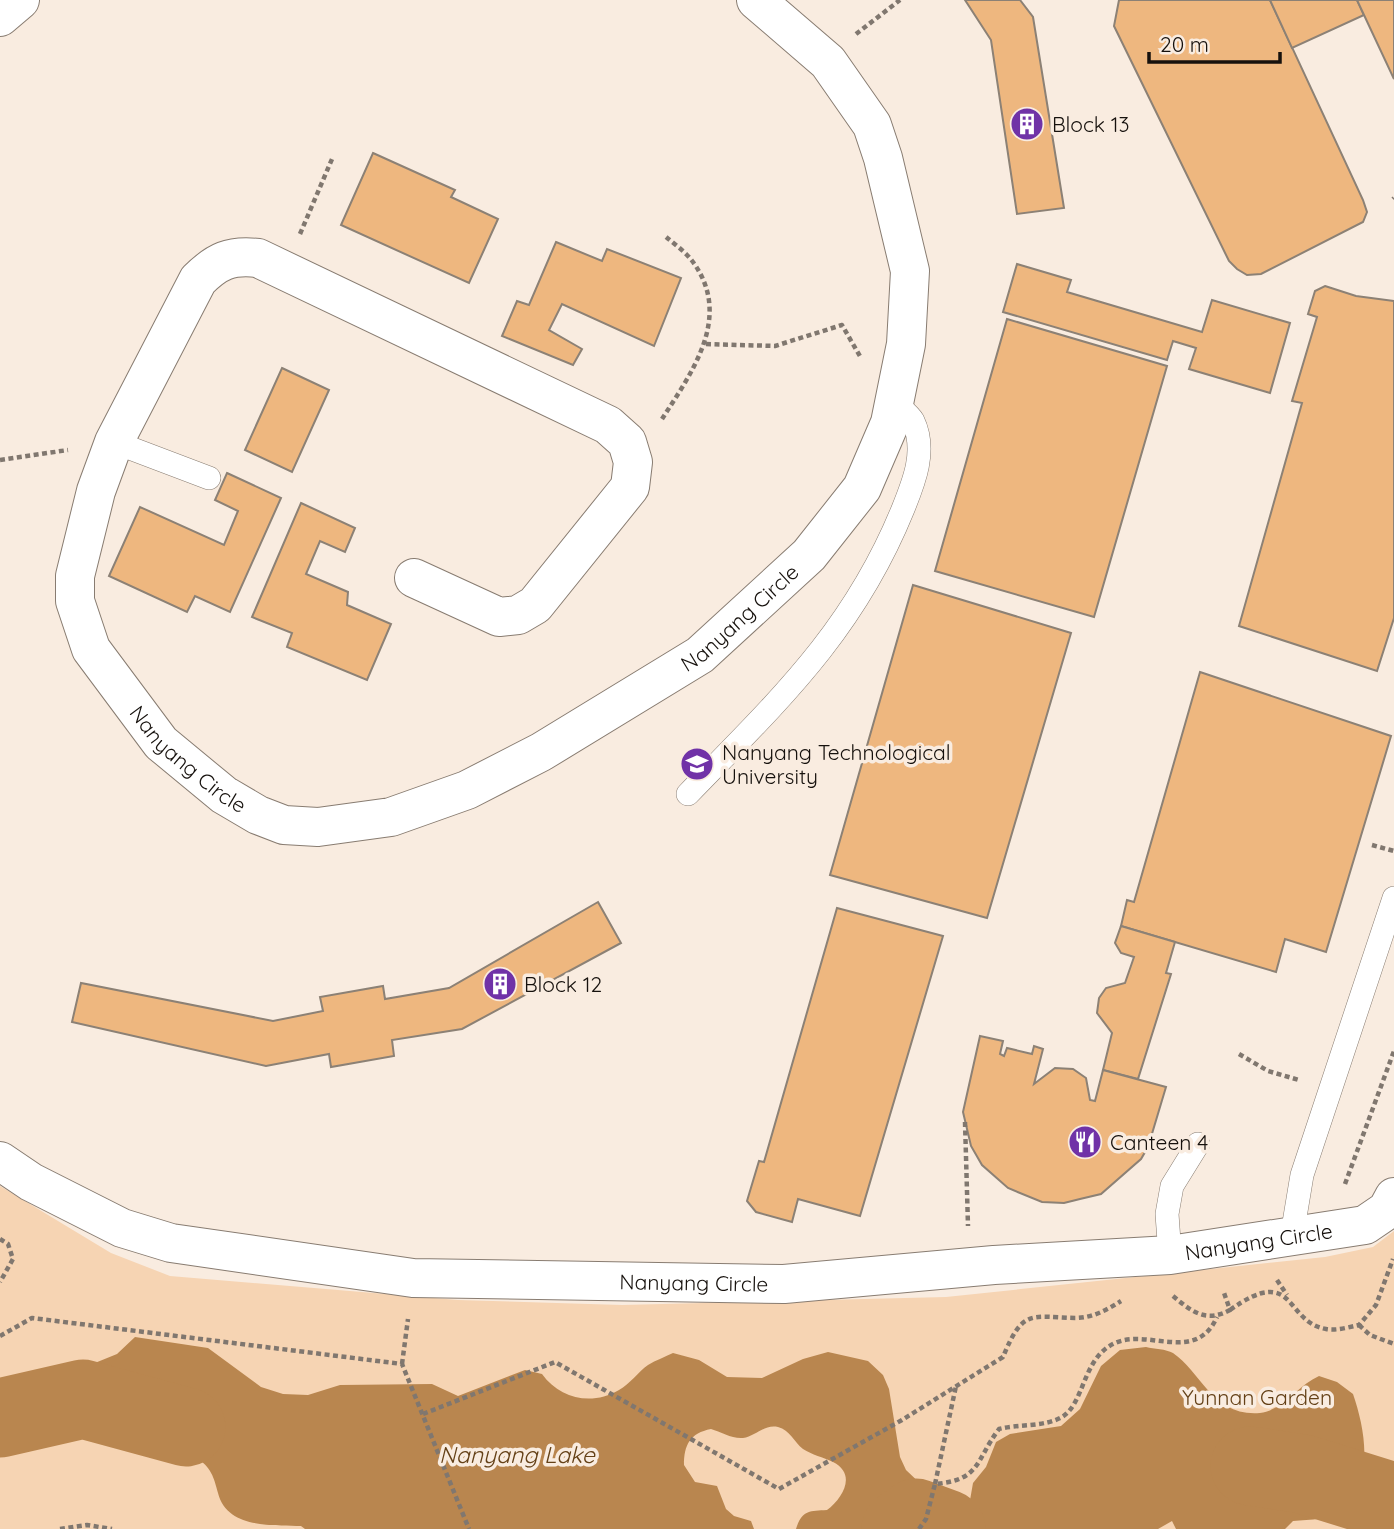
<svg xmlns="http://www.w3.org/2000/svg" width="1394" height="1529" font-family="Quicksand,sans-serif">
  <rect width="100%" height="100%" fill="#f9ece0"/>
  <path fill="#f6d4b3" d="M 0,1186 L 111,1253 L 170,1276 L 458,1300 L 622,1305 L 946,1297 L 1325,1257 L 1373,1247 L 1394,1231 L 1394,1529 L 0,1529 Z"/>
  <g fill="#b9864f">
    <path d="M 135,1337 L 208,1348 L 261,1387 L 283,1394 L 308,1395 L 340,1385 L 432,1384 L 458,1396 L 525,1370 L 542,1374 C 560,1399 592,1406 619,1390 C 630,1384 638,1372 648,1365 C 656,1360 665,1357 673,1353 L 699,1360 L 727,1377 L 762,1378 L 803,1359 L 828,1352 L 868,1361 L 883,1375 L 889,1389 L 900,1457 L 906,1470 L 925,1488 L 910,1529 L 796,1529 C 802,1510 809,1511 827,1510 C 843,1498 857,1474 833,1462 C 823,1457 812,1455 803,1449 C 794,1442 790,1430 778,1427 C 764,1424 756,1436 743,1438 C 732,1439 721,1432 711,1429 C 690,1433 684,1445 684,1465 L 695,1482 L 717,1486 L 726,1509 L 734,1516 L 751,1521 L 754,1529 L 305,1529 L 301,1526 C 273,1525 227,1529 218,1493 C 214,1478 211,1466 196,1458 C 180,1450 160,1454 143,1452 C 95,1447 78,1411 85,1367 L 117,1354 Z"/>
    <path d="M 1146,1347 C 1154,1349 1166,1349 1173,1353 C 1201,1372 1213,1417 1260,1413 C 1284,1410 1298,1385 1319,1376 L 1337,1382 L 1353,1394 C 1365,1429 1374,1477 1345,1508 C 1332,1521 1310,1519 1293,1521 L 1285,1529 L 1176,1529 L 1172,1521 L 1158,1529 L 965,1529 L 973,1483 L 986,1467 L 996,1442 L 1010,1434 L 1061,1426 L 1080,1409 L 1101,1366 L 1120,1350 Z"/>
  </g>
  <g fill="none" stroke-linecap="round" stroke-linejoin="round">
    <g stroke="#b9864f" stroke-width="79">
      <path d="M 0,1418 L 83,1399 L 186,1427"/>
      <path d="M 1250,1466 L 1303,1474 L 1390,1501"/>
      <path d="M 901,1529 L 916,1518 L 946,1529"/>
    </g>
  </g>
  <g fill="#eeb77f" stroke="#8c8175" stroke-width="2">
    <path d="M 965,0 L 1020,0 L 1033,17 L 1064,208 L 1017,214 L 991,40 Z"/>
    <path d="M 1119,0 L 1270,0 L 1363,200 L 1367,212 L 1363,222 L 1261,274 L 1247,275 L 1237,269 L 1229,261 L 1114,26 Z"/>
    <path d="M 1270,0 L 1357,0 L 1364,15 L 1292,48 Z"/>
    <path d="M 1357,0 L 1394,0 L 1394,79 L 1364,15 Z"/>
    <path d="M 373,153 L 455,190 L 451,197 L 498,219 L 469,283 L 341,225 Z"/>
    <path d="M 556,242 L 602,261 L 607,249 L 681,278 L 654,346 L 562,304 L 549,330 L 582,349 L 573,365 L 502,336 L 517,301 L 529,305 Z"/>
    <path d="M 1017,264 L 1071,280 L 1067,292 L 1202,332 L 1212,300 L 1290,323 L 1270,393 L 1189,369 L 1196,348 L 1173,341 L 1167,360 L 1003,312 Z"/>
    <path d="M 1325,286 L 1356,296 L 1394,301 L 1394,618 L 1377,671 L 1239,626 L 1302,403 L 1292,401 L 1317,317 L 1308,314 L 1315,291 Z"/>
    <path d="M 1007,319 L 1167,366 L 1094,617 L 935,571 Z"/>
    <path d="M 282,368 L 329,390 L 292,472 L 245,450 Z"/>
    <path d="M 227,473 L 281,498 L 230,612 L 195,596 L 187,612 L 109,576 L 140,507 L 224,545 L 238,511 L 215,500 Z"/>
    <path d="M 301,503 L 355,528 L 345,552 L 320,541 L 306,574 L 348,592 L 347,605 L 391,624 L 367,680 L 287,647 L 292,633 L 252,617 Z"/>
    <path d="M 913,585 L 1071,633 L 987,918 L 830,875 Z"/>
    <path d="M 1200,672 L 1391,736 L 1326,952 L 1285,939 L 1276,972 L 1121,926 L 1127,900 L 1134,902 Z"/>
    <path d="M 598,902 L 621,943 L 462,1029 L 392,1040 L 394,1056 L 331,1067 L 329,1054 L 266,1066 L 72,1022 L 81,983 L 273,1021 L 323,1011 L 320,997 L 383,986 L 385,999 L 449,988 Z"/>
    <path d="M 837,908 L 943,936 L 860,1216 L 798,1199 L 792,1222 L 756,1212 L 747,1201 L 759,1161 L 764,1162 Z"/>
    <path d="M 1121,926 L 1175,942 L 1166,973 L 1171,974 L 1138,1079 L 1103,1070 L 1112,1033 L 1097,1013 L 1099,998 L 1106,988 L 1125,983 L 1134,957 L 1121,953 L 1115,943 Z"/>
    <path d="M 980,1036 L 1003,1041 L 1000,1054 L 1004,1056 L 1007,1048 L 1032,1054 L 1034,1046 L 1043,1049 L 1034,1084 L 1055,1068 L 1073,1069 L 1086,1078 L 1090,1100 L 1095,1101 L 1103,1070 L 1166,1087 L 1148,1147 L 1141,1159 L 1101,1194 L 1080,1199 L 1064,1203 L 1042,1202 L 1008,1188 L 982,1165 L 971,1146 L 963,1112 Z"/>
  </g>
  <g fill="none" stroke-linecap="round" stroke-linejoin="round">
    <defs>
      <g id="lane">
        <path d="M 114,442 L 209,478"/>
        <path d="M 688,794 C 778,701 853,632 903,509 C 914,482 927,450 913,421 C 909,414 900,408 894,402"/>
        <path d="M 1292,1235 L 1302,1175 L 1394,898"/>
        <path d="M 1170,1255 L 1167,1214 L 1172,1186 L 1198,1144"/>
      </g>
      <g id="street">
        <path d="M 0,17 L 20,0"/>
        <path id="s1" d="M 414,578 L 499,617 L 518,615 L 535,605 L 630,487 L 633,462 L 627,442 L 608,425 L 258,258 C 230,255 217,261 198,280 L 114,442 L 96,491 L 75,576 L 75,601 L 91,649 L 161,743 L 224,795 L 258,815 L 284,825 L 318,827 L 391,817 L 467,790 L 541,752 L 700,655 L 809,555 L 862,488 L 890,423 L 906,344 L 910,271 L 883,158 L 872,125 L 828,62 L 756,0"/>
        <path id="s2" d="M 0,1161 L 31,1182 L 122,1228 L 171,1243 L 413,1278 L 784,1284 L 994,1265 L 1170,1255 L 1365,1225 L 1387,1210 L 1394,1197"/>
      </g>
    </defs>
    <use href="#lane" stroke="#887c71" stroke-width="24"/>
    <use href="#street" stroke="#887c71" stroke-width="40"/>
    <g stroke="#80776f" stroke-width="4.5" stroke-dasharray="5 3.5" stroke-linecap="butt">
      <path d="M 856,34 L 900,0"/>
      <path d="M 1393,199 L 1394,198"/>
      <path d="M 300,234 L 332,159"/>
      <path d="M 706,344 L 775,346 L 842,325 L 861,358"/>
      <path d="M 662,419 C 692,372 733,317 693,262 C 686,252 674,244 665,236"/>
      <path d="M 0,460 L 68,450"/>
      <path d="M 1372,845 L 1394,851"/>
      <path d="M 1239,1054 L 1268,1071 L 1299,1080"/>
      <path d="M 965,1122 L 968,1226"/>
      <path d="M 1345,1184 L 1394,1051"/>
      <path d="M 0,1239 L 8,1244 L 13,1259 L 0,1282"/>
      <path d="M 1277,1280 L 1287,1295"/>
      <path d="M 1173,1296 C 1192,1312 1206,1323 1230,1310 L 1223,1290"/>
      <path d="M 1230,1310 C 1296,1263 1284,1322 1326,1329 C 1337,1331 1349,1327 1359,1325 L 1376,1305 L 1393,1259"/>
      <path d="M 1359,1325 L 1370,1335 L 1394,1344"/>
      <path d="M 0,1336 L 32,1318 L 402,1364 L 469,1529"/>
      <path d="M 402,1364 L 408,1319"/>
      <path d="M 423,1414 L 555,1362 L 779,1489 L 902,1420 L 1003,1357 C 1023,1308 1031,1317 1075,1318 C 1092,1318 1107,1310 1121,1301"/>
      <path d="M 935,1484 L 956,1386"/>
      <path d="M 60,1529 L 87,1525 L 112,1529"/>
      <path d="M 919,1529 L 926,1519 L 935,1484 C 981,1480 975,1461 999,1429 C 1018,1424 1045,1427 1062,1417 C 1085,1403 1082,1358 1115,1343 C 1149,1328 1196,1364 1217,1317"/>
    </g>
    <use href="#lane" stroke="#fff" stroke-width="23"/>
    <use href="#street" stroke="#fff" stroke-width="38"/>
  </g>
  <defs>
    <symbol id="building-disc" viewBox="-11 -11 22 22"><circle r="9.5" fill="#7032a7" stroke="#f9ece0"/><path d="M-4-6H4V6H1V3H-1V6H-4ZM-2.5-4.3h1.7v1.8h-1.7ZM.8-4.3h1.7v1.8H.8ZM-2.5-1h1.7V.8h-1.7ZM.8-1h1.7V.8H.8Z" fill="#fff"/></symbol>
    <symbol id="university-disc" viewBox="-11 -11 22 22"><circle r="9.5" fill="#7032a7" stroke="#f9ece0"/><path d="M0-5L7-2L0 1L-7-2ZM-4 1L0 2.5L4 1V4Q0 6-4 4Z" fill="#fff"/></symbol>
    <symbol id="restaurant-disc" viewBox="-11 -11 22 22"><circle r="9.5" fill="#7032a7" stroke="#f9ece0"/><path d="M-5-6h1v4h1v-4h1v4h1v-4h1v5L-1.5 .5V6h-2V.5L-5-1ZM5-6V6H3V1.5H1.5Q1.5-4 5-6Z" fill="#fff"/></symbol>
  </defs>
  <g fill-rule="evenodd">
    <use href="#building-disc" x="1008" y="105" width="38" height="38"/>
    <use href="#university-disc" x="678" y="745" width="38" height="38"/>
    <use href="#building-disc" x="481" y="965" width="38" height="38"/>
    <use href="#restaurant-disc" x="1066" y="1123" width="38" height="38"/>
  </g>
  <g text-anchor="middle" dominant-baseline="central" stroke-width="7" stroke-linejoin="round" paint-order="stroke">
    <g font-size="21" fill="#16110d" stroke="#f9ece0" text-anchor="start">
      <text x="1052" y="124">Block 13</text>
      <text x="722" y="752">Nanyang Technological<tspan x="722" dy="24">University</tspan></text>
      <text x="524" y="984">Block 12</text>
      <text x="1110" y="1142">Canteen 4</text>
    </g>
    <g font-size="21" fill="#16110d" stroke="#f9ece0">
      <text stroke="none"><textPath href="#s1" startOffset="1986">Nanyang Circle</textPath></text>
      <text stroke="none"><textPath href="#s1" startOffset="1356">Nanyang Circle</textPath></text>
      <text stroke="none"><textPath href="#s2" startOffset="1283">Nanyang Circle</textPath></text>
      <text stroke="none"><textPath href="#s2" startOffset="716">Nanyang Circle</textPath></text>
    </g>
    <g font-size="21" fill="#644016" stroke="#f9ece0">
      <text x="1257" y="1397">Yunnan Garden</text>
    </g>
    <g font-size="23" font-style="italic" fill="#654117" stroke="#f9ece0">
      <text x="517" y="1454">Nanyang Lake</text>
    </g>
  </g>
  <path d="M1149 52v10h131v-10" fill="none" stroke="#16110d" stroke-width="3.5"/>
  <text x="1160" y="52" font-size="21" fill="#16110d" stroke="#f9ece0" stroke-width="5" paint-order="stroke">20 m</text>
</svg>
